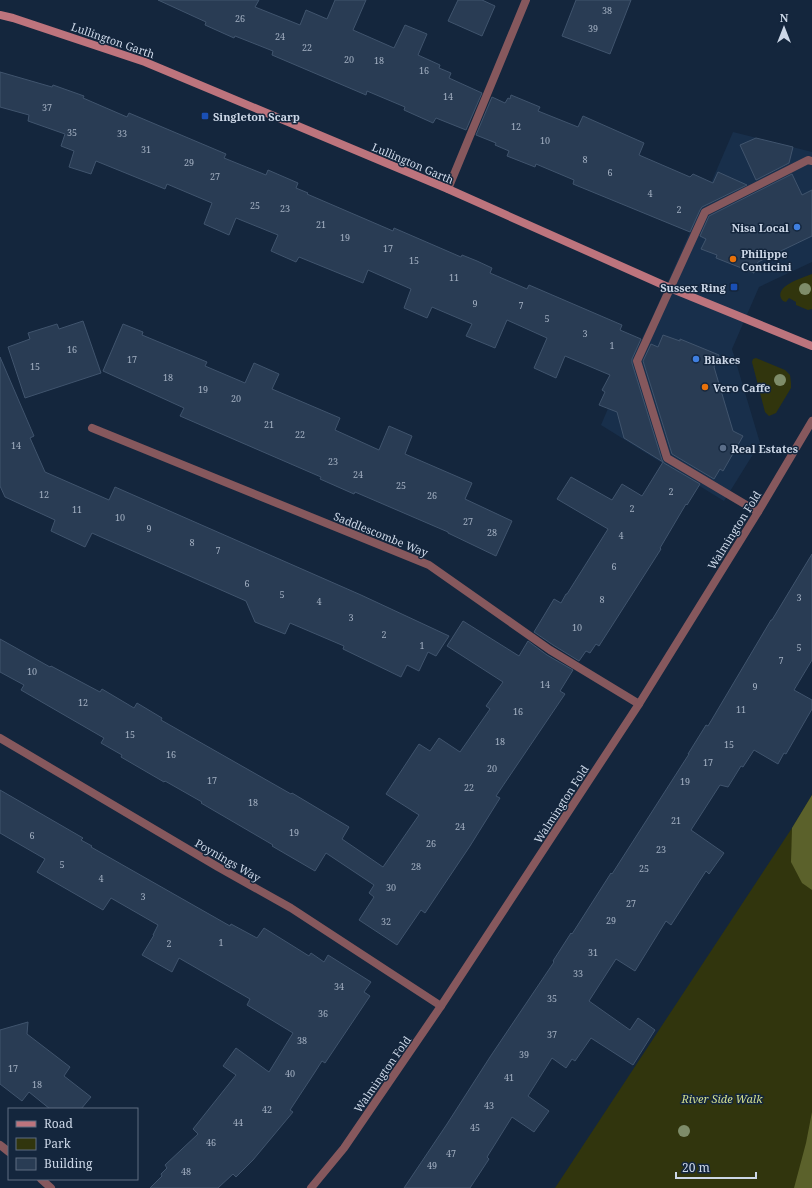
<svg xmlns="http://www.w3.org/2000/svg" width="812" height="1188" font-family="'Noto Serif',serif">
  <rect width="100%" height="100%" fill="#14263d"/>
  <path fill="#182f4b" d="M 733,132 L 812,152 L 812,262 L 759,287 L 732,349 L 760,443 L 724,501 L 662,463 L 601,425 L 612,399 L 651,320 L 690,232 Z"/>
  <g fill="#31350d">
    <path d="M 812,274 L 812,309 L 808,310 L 796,305 L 796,302 L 789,298 L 786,302 L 783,301 C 771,287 802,278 812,274 Z"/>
    <path d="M 756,358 L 785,370 L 790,375 L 791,383 L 791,388 L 776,413 L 769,416 L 765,412 L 752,362 L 753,359 Z"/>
    <path d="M 812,795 L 812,1188 L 555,1188 L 792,828 Z"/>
  </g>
  <g fill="#5b612b">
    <path d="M 812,795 L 812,890 L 802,883 L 791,862 L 792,828 Z"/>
    <path d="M 812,1112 L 812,1188 L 794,1188 L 806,1143 Z"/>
  </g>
  <g fill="#293c54" stroke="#40546d">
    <path d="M 158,0 L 259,0 L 255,7 L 300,25 L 306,10 L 327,19 L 335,0 L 366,0 L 353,30 L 394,48 L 405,25 L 427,34 L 418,55 L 440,65 L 439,68 L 451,73 L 449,78 L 482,93 L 466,130 L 436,118 L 433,123 L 404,110 L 405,107 L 367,91 L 366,95 L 272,55 L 273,51 L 235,36 L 234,38 L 205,25 L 206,22 Z"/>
    <path d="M 458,0 L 482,0 L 495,6 L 482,36 L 448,21 Z"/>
    <path d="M 576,0 L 631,0 L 610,54 L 562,36 Z"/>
    <path d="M 0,72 L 52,87 L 53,85 L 84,96 L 83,98 L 127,117 L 129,113 L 226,154 L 224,158 L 266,175 L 268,170 L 298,183 L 296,188 L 308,193 L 307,194 L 393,231 L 394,228 L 461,257 L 462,255 L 477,261 L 492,268 L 490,273 L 527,289 L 529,285 L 622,325 L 620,330 L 641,339 L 632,359 L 632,363 L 662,460 L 664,463 L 700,484 L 687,505 L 686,504 L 660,548 L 661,549 L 599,646 L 596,644 L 590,653 L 586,651 L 579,661 L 553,645 L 534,632 L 554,599 L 561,603 L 566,594 L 567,594 L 608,529 L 557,499 L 571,477 L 612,500 L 622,484 L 642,496 L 663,462 L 624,438 L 617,412 L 599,405 L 605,392 L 602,390 L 610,375 L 565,356 L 556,378 L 534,368 L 547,338 L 507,320 L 495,348 L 466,336 L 472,324 L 432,307 L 427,318 L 404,308 L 411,289 L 368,270 L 363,283 L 299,257 L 296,262 L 271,251 L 278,235 L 236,218 L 229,235 L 204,224 L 212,203 L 167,184 L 165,189 L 96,161 L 91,174 L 69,167 L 74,151 L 61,146 L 65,134 L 28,121 L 29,115 L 0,107 Z"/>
    <path d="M 511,95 L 540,107 L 538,111 L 578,127 L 583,116 L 644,143 L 639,155 L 690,177 L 693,174 L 713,183 L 718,172 L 747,185 L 702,207 L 700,210 L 690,232 L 573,184 L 574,180 L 536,164 L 535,167 L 507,156 L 509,151 L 495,145 L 496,143 L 476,135 L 492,97 L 505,103 L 508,98 L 510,99 Z"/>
    <path d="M 756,138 L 793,147 L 789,163 L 756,180 L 740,145 Z"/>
    <path d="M 792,174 L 802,195 L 812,190 L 812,236 L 758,262 L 754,273 L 716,258 L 717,255 L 701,249 L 706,239 L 700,236 L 709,216 Z"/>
    <path d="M 83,321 L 101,373 L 25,398 L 8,347 L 30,339 L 28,333 L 57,324 L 59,329 Z"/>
    <path d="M 123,324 L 143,332 L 142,335 L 207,362 L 205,366 L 245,383 L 254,363 L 279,374 L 272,389 L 340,418 L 335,430 L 379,450 L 389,426 L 412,436 L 405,454 L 472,483 L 465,499 L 512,521 L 496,556 L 448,533 L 448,532 L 355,492 L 354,494 L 320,479 L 321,477 L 180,416 L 184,408 L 103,371 Z"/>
    <path d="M 663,335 L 680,341 L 680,339 L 719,355 L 714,367 L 733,431 L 743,436 L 723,471 L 720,469 L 714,479 L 672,454 L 643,361 L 651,344 L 658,347 Z"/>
    <path d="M 0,357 L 34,436 L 30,438 L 45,472 L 109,500 L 115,487 L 361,595 L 449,636 L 436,656 L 428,652 L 419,671 L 407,665 L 401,677 L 343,649 L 344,646 L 290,623 L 285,634 L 255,622 L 246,601 L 92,533 L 85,547 L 51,531 L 55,520 L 5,497 L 0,486 Z"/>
    <path d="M 812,554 L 812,660 L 794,690 L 812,700 L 812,709 L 786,754 L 784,753 L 778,764 L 754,750 L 743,767 L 741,766 L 728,787 L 720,785 L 691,830 L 724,853 L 709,874 L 706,871 L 671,925 L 666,921 L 635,971 L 616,959 L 589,1001 L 630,1030 L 638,1018 L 655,1030 L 633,1065 L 591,1038 L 575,1061 L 572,1059 L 566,1068 L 552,1058 L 528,1096 L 549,1111 L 534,1132 L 512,1117 L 487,1157 L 489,1159 L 470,1188 L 404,1188 L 447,1124 L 490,1057 L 554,962 L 553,961 L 571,933 L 572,934 L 611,873 L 612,874 L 689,754 L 688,754 L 706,725 L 708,726 L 771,620 L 772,620 Z"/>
    <path d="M 463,621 L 519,656 L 528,641 L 547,655 L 573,670 L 560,691 L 565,694 L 496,796 L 500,798 L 470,846 L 425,913 L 421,910 L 397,945 L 359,920 L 374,897 L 369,893 L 374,885 L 326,853 L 315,871 L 272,846 L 273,845 L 201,803 L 202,802 L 165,781 L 164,782 L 121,757 L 122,755 L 101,743 L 104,738 L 21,690 L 24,685 L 0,672 L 0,639 L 50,667 L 51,666 L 100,692 L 102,689 L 134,708 L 137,703 L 162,718 L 161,720 L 291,794 L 292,793 L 349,827 L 342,839 L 383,867 L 419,815 L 386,794 L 419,744 L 430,751 L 439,738 L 460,752 L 490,709 L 486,706 L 503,682 L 447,646 Z"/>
    <path d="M 0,790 L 83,838 L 81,840 L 92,846 L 91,847 L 230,926 L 231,924 L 257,938 L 264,928 L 309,956 L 311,953 L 324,962 L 328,955 L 371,982 L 364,992 L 370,996 L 325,1063 L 322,1061 L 315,1072 L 290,1110 L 293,1112 L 253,1160 L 236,1177 L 233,1174 L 218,1188 L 150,1188 L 162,1176 L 161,1174 L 167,1168 L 165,1165 L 198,1134 L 193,1129 L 236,1075 L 223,1066 L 236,1048 L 269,1072 L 293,1033 L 247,1005 L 250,999 L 179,958 L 172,972 L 142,955 L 154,935 L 153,935 L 158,925 L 111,898 L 103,910 L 37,872 L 45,859 L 0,833 Z"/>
    <path d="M 28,1022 L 27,1034 L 70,1067 L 64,1076 L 91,1097 L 81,1109 L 50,1109 L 29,1092 L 22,1101 L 0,1084 L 0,1030 Z"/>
  </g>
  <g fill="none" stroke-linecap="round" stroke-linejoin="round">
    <path stroke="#86585d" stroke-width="8" d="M 758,512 L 667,458 L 637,361 L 705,212 L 808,160 L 812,161"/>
    <g stroke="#86585d" stroke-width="8">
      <path d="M 448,189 L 526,0"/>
      <path d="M 92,428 L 429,565 L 550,650 L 639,704"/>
      <path d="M 0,738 L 218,867 L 291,908 L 441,1006"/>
      <path d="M 0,1145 L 9,1152"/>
      <path d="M 41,1179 L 51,1188"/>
      <path d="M 311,1188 L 344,1148 L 441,1006 L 639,704 L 758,512 L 812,421"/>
    </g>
    <path stroke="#bd747d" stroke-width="8" d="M 0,15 L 13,18 L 145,62 L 448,189 L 670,288 L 812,346"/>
  </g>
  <g fill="#7e8c69">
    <circle cx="805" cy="289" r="6"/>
    <circle cx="780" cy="380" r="6"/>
    <circle cx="684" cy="1131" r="6"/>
  </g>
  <g fill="#1a4fb4" stroke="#14263d" stroke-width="1.5">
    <rect x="201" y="112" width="8" height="8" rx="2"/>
    <rect x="730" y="283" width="8" height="8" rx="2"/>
  </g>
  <g fill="#3f7fe0" stroke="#14263d" stroke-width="1.5">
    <circle cx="797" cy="227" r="4"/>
    <circle cx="696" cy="359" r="4"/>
  </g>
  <g fill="#e8710a" stroke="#14263d" stroke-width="1.5">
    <circle cx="733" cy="259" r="4"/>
    <circle cx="705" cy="387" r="4"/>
  </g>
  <circle fill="#5c6f8a" stroke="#14263d" stroke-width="1.5" cx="723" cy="448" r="4"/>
  <g text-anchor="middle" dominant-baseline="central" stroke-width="3" stroke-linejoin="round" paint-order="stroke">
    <g font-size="9" fill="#a3b0c2">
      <text x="607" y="10">38</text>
      <text x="240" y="18">26</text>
      <text x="593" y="28">39</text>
      <text x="280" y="36">24</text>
      <text x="307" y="47">22</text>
      <text x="349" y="59">20</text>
      <text x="379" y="60">18</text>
      <text x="424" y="70">16</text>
      <text x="448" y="96">14</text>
      <text x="47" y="107">37</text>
      <text x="516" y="126">12</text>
      <text x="72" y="132">35</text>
      <text x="122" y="133">33</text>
      <text x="545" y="140">10</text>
      <text x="146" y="149">31</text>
      <text x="585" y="159">8</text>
      <text x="189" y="162">29</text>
      <text x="610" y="172">6</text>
      <text x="215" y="176">27</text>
      <text x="650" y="193">4</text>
      <text x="255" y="205">25</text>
      <text x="285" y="208">23</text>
      <text x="679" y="209">2</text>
      <text x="321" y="224">21</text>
      <text x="345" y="237">19</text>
      <text x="388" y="248">17</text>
      <text x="414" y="260">15</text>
      <text x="454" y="277">11</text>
      <text x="475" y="303">9</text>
      <text x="521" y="305">7</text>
      <text x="547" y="318">5</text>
      <text x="585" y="333">3</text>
      <text x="612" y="345">1</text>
      <text x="72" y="349">16</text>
      <text x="132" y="359">17</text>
      <text x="35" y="366">15</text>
      <text x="168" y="377">18</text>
      <text x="203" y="389">19</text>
      <text x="236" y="398">20</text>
      <text x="269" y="424">21</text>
      <text x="300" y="434">22</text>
      <text x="16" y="445">14</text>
      <text x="333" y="461">23</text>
      <text x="358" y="474">24</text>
      <text x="401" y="485">25</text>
      <text x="671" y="491">2</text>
      <text x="44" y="494">12</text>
      <text x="432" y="495">26</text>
      <text x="632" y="508">2</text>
      <text x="77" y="509">11</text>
      <text x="120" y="517">10</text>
      <text x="468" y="521">27</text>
      <text x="149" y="528">9</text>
      <text x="492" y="532">28</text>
      <text x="621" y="535">4</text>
      <text x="192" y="542">8</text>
      <text x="218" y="550">7</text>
      <text x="614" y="566">6</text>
      <text x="247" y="583">6</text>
      <text x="282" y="594">5</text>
      <text x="799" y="597">3</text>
      <text x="602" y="599">8</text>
      <text x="319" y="601">4</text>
      <text x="351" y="617">3</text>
      <text x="577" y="627">10</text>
      <text x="384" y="634">2</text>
      <text x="422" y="645">1</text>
      <text x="799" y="647">5</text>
      <text x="781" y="660">7</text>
      <text x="32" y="671">10</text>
      <text x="545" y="684">14</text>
      <text x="755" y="686">9</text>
      <text x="83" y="702">12</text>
      <text x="741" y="709">11</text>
      <text x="518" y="711">16</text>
      <text x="130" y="734">15</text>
      <text x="500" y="741">18</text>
      <text x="729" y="744">15</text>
      <text x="171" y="754">16</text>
      <text x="708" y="762">17</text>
      <text x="492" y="768">20</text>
      <text x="212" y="780">17</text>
      <text x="685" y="781">19</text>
      <text x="469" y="787">22</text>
      <text x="253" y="802">18</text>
      <text x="676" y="820">21</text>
      <text x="460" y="826">24</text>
      <text x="294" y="832">19</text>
      <text x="32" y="835">6</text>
      <text x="431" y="843">26</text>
      <text x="661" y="849">23</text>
      <text x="62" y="864">5</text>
      <text x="416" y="866">28</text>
      <text x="644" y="868">25</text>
      <text x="101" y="878">4</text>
      <text x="391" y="887">30</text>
      <text x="143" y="896">3</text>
      <text x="631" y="903">27</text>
      <text x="611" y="920">29</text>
      <text x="386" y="921">32</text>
      <text x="221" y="942">1</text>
      <text x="169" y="943">2</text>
      <text x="593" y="952">31</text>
      <text x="578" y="973">33</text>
      <text x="339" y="986">34</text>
      <text x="552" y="998">35</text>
      <text x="323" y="1013">36</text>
      <text x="552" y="1034">37</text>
      <text x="302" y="1040">38</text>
      <text x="524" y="1054">39</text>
      <text x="13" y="1068">17</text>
      <text x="290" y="1073">40</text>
      <text x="509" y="1077">41</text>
      <text x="37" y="1084">18</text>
      <text x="489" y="1105">43</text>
      <text x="267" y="1109">42</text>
      <text x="238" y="1122">44</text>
      <text x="475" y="1127">45</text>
      <text x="211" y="1142">46</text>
      <text x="451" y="1153">47</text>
      <text x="432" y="1165">49</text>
      <text x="186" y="1171">48</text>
    </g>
    <g font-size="11" fill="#ccd7e7" stroke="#14263d">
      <text transform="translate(113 40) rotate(19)">Lullington Garth</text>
      <text transform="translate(413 163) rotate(23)">Lullington Garth</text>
      <text transform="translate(734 530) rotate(-58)">Walmington Fold</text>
      <text transform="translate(381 534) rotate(22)">Saddlescombe Way</text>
      <text transform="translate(561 804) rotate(-57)">Walmington Fold</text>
      <text transform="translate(228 860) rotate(30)">Poynings Way</text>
      <text transform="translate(382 1074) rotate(-55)">Walmington Fold</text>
    </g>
    <g font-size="11" font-weight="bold" fill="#ccd7e7" stroke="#14263d" text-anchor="start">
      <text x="213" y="116">Singleton Scarp</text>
      <text x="789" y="227" text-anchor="end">Nisa Local</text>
      <text x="741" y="253">Philippe<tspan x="741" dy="13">Conticini</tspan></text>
      <text x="726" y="287" text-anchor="end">Sussex Ring</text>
      <text x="704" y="359">Blakes</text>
      <text x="713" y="387">Vero Caffe</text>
      <text x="731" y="448">Real Estates</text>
    </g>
    <g font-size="11" font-style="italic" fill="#d4df8d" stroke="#14263d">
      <text x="722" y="1098">River Side Walk</text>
    </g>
  </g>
  <rect x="8" y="1108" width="130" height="72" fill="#14263d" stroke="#5e6d81"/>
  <rect x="16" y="1121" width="20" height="6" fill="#bd747d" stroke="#5e6d81"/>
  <text x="44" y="1128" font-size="12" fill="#ccd7e7">Road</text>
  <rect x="16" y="1138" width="20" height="12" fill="#31350d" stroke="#5e6d81"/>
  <text x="44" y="1148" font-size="12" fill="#ccd7e7">Park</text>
  <rect x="16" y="1158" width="20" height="12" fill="#293c54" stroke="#5e6d81"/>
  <text x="44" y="1168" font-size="12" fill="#ccd7e7">Building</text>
  <g transform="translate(784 28)" stroke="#14263d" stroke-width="3" paint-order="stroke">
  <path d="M0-3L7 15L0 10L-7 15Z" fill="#ccd7e7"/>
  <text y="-6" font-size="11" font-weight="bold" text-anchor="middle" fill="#ccd7e7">N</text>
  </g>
  <path d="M676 1172v6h80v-6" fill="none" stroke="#ccd7e7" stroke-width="2"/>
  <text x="682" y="1172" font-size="12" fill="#ccd7e7" stroke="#14263d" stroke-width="3" paint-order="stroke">20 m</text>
</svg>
